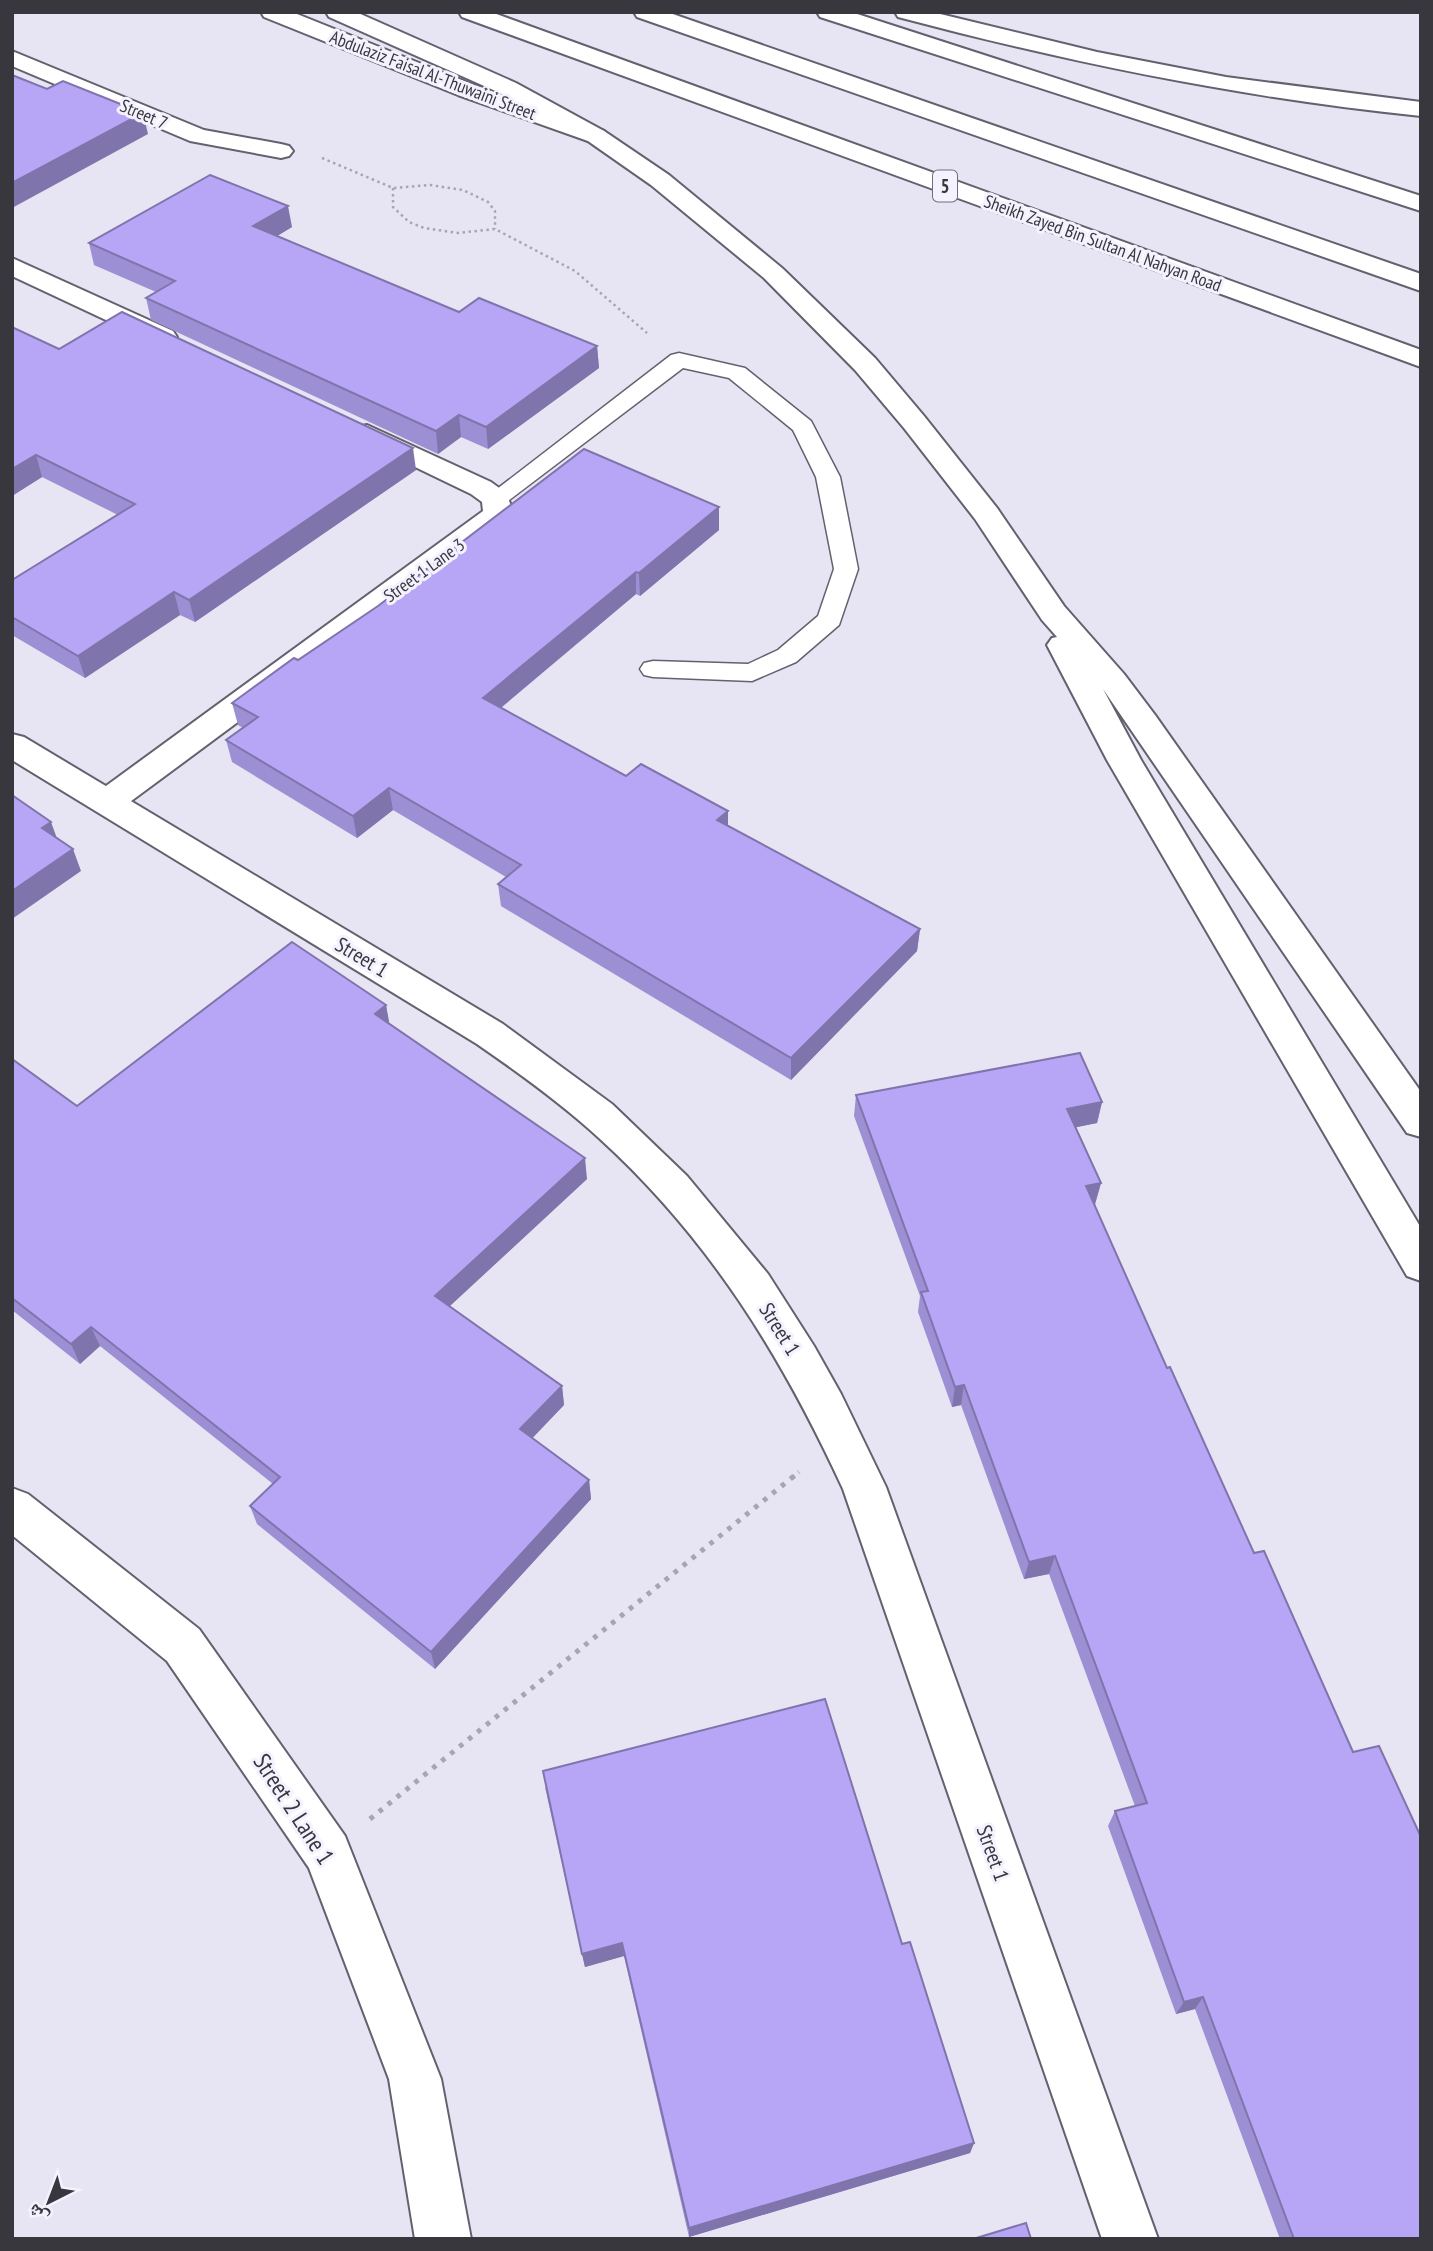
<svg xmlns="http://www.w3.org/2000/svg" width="1433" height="2251" font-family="'PT Sans Narrow','Noto Naskh Arabic',sans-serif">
  <rect width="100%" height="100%" fill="#e7e5f4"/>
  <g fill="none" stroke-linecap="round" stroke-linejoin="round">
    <defs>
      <path id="lane" d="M 679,353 L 745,368 L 811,421 L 840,477 L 858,569 L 839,625 L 796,662 L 752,681 L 653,677 L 644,675 L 640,669 L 644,663 L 653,661 L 748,664 L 778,650 L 818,616 L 834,569 L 816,477 L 793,430 L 729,378 L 683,368 L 504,504 L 488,504 L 484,499 L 671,355 Z"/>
      <g id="street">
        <path d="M 12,51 L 204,130 L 281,144 L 289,146 L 293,151 L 289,156 L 281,158 L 190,141 L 12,66 Z"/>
        <path d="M 12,258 L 173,331 L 177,337 L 173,343 L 164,345 L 155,343 L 12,276 Z"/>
        <path d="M 367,425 L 491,482 L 506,493 L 513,511 L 500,528 L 119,810 L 107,814 L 95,810 L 90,802 L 95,794 L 483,511 L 482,502 L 471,494 L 357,439 L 353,433 L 357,427 Z"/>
        <path d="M 12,1488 L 28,1494 L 199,1629 L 345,1836 L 441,2079 L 471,2239 L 415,2239 L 389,2079 L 309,1868 L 167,1661 L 12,1535 Z"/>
      </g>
      <g id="secondary">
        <path d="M 261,12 L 292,12 L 474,85 L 604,131 L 608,136 L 604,141 L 588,141 L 458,95 L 264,17 Z"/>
        <path d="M 12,734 L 24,737 L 503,1024 L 612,1104 L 687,1176 L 768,1274 L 814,1346 L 841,1394 L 886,1487 L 1158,2239 L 1102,2239 L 843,1489 C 781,1355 709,1238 599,1138 C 561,1103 519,1073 477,1044 L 12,760 Z"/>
      </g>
      <g id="highway">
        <path d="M 326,12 L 356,12 L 516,83 L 604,131 L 669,175 L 782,268 L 875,358 L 924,416 L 997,508 L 1064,606 L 1124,674 L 1155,715 L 1421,1092 L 1421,1137 L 1407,1133 L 1103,689 L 1141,760 L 1421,1228 L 1421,1281 L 1407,1276 L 1107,760 L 1047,645 L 1052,638 L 1057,637 L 1042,620 L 975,519 L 904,428 L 855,370 L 764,278 L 651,185 L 588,141 L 500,93 L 329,17 Z"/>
        <path d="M 459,12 L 491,12 L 1421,350 L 1421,367 L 462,17 Z"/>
        <path d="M 634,12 L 667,12 L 1421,274 L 1421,291 L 637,17 Z"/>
        <path d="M 817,12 L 851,12 L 1421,196 L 1421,211 L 820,17 Z"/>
        <path d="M 895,12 L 932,12 L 1097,52 L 1226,77 L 1421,102 L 1421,116 C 1243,98 1071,63 898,17 Z"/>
      </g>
    </defs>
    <use href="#lane" stroke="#63616e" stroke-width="3"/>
    <use href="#street" stroke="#63616e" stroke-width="4"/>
    <use href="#secondary" stroke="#63616e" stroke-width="4"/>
    <use href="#highway" stroke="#63616e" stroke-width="4"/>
    <g stroke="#a7a5b1" stroke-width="2.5" stroke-dasharray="2.5 3.5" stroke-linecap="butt">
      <path d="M 322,158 L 393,188 L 430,185 L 463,190 L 488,202 L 495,211 L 495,229"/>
      <path d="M 393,188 L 393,207 L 409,222 L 424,228 L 458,233 L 495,229 L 575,271 L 647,333"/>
    </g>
    <path stroke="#a7a5b1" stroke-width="4.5" stroke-dasharray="3.5 5" stroke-linecap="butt" d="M 792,1478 L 799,1472"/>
    <path stroke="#a7a5b1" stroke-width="5" stroke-dasharray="4.5 7" stroke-linecap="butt" d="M 370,1819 L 794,1476"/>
    <use href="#lane" fill="#fff" fill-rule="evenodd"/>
    <use href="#street" fill="#fff" fill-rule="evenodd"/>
    <use href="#secondary" fill="#fff" fill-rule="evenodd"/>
    <use href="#highway" fill="#fff" fill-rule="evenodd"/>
  </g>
  <g fill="#9d8fd3">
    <path d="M 292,227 L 277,236 L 459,312 L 597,346 L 599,368 L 488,449 L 461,437 L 438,454 L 151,320 L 146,298 L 156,292 L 94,265 L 89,243 Z"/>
    <path d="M 12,327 L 59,349 L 416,470 L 195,622 L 180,615 L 85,678 L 12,635 L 12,580 L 118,515 L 42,477 L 12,496 Z"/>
    <path d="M 719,507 L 719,530 L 640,596 L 636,594 L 501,708 L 626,776 L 728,811 L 728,826 L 920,929 L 917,951 L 791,1080 L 501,906 L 498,884 L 506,877 L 393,810 L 357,838 L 232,762 L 226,740 L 243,728 L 238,725 L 232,703 L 298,660 Z"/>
    <path d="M 386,1005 L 389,1024 L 587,1179 L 450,1306 L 562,1386 L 564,1405 L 532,1438 L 589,1480 L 591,1499 L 435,1669 L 257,1524 L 250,1506 L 273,1484 L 100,1346 L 80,1364 L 12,1310 L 12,1059 L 77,1106 Z"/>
    <path d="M 856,1095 L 1102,1102 L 1097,1123 L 1076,1127 L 1101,1183 L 1095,1204 L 1421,2239 L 1280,2239 L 1195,2009 L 1176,2014 L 1108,1826 L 1115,1811 L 1135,1806 L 1049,1574 L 1024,1579 L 961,1405 L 952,1407 L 918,1312 L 920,1296 L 854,1116 Z"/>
    <path d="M 545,1787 L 902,1944 L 974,2143 L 970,2153 L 689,2237 L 624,1956 L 585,1967 Z"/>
  </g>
  <g fill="#8074ac">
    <path d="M 143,113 L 148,134 L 12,208 L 12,183 Z"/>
    <path d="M 288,206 L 292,227 L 257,248 L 253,226 Z"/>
    <path d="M 597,346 L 599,368 L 488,449 L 486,427 Z"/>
    <path d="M 459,415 L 461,437 L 438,454 L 436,431 Z"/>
    <path d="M 413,448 L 416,470 L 195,622 L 189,600 Z"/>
    <path d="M 36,455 L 42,477 L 12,496 L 12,469 Z"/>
    <path d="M 719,507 L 719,530 L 640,596 L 639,573 Z"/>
    <path d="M 636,572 L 636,594 L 486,720 L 483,698 Z"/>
    <path d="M 174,592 L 180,615 L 85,678 L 78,656 Z"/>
    <path d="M 389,788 L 393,810 L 357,838 L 353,816 Z"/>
    <path d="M 728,811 L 728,833 L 717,820 Z"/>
    <path d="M 51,822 L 59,844 L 42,828 Z"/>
    <path d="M 73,849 L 81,871 L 12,919 L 12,891 Z"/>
    <path d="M 920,929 L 917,951 L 791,1080 L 791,1058 Z"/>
    <path d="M 386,1005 L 390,1027 L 375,1014 Z"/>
    <path d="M 1102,1102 L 1097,1123 L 1063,1130 L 1067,1109 Z"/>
    <path d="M 585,1158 L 587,1179 L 439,1316 L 435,1296 Z"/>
    <path d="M 1101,1183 L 1095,1204 L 1081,1206 L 1086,1186 Z"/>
    <path d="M 91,1327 L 100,1346 L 80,1364 L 71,1344 Z"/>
    <path d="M 964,1385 L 961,1405 L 952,1407 L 955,1387 Z"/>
    <path d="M 562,1386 L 564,1405 L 523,1448 L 520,1429 Z"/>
    <path d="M 589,1480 L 591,1499 L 435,1669 L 431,1652 Z"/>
    <path d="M 1055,1556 L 1049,1574 L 1024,1579 L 1029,1562 Z"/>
    <path d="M 622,1943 L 624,1956 L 585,1967 L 582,1954 Z"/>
    <path d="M 1203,1997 L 1195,2009 L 1176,2014 L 1184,2002 Z"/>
    <path d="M 974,2143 L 970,2153 L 689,2237 L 689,2228 Z"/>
  </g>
  <g fill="#b7a6f5" stroke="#8074ac" stroke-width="2">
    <path d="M 12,75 L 47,89 L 63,81 L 143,113 L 12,183 Z"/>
    <path d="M 210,175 L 288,206 L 253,226 L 459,312 L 479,298 L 597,346 L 486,427 L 459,415 L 436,431 L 146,298 L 175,281 L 89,243 Z"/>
    <path d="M 122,312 L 413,448 L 189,600 L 174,592 L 78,656 L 12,617 L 12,580 L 135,504 L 36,455 L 12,469 L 12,327 L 59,349 Z"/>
    <path d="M 584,449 L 719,507 L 639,573 L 636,572 L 483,698 L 626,776 L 641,764 L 728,811 L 717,820 L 920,929 L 791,1058 L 498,884 L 521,865 L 389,788 L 353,816 L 226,740 L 258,717 L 232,703 L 294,658 L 298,660 L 378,606 Z"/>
    <path d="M 12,795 L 51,822 L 42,828 L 73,849 L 12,891 Z"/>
    <path d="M 292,942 L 386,1005 L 375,1014 L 585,1158 L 435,1296 L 562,1386 L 520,1429 L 589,1480 L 431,1652 L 250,1506 L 280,1477 L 91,1327 L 71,1344 L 12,1298 L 12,1059 L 77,1106 Z"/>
    <path d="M 1080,1053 L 1102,1102 L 1067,1109 L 1101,1183 L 1086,1186 L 1167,1368 L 1170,1367 L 1254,1553 L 1264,1551 L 1353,1752 L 1379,1746 L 1421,1837 L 1421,2239 L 1294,2239 L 1203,1997 L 1184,2002 L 1115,1811 L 1147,1803 L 1055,1556 L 1029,1562 L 964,1385 L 955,1387 L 921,1292 L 928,1291 L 856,1095 Z"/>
    <path d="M 825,1699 L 902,1944 L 910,1942 L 974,2143 L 689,2228 L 622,1943 L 582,1954 L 543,1771 Z"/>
    <path d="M 1026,2223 L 1031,2239 L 973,2239 Z"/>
  </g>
  <g text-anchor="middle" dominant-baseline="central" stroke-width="6" stroke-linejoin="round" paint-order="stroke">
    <g font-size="18" fill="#38373d" stroke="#f4f2ff">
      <text transform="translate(433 75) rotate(21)">Abdulaziz Faisal Al-Thuwaini Street</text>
      <text transform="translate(144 114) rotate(23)">Street 7</text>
      <text transform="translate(1103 243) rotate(20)">Sheikh Zayed Bin Sultan Al Nahyan Road</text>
      <text transform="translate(424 570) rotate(-36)">Street 1 Lane 3</text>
    </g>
    <rect fill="#f4f2ff" stroke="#706f77" stroke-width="2" x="933" y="170.5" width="24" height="31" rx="5"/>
    <g font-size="19" font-weight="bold" fill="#38373d">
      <text x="945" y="186">5</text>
    </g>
    <g font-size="21" fill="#38373d" stroke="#f4f2ff">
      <text transform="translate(362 957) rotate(31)">Street 1</text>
      <text transform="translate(780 1329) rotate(58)">Street 1</text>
      <text transform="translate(993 1853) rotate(70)">Street 1</text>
    </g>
    <g font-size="24" fill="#38373d" stroke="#f4f2ff">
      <text transform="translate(294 1809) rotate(57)">Street 2 Lane 1</text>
    </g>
  </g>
  <rect width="1433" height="2251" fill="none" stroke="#38373d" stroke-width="28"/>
  <g transform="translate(49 2202) rotate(222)" stroke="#f4f2ff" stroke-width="5" paint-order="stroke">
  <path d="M0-5L12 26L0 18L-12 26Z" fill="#38373d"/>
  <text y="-10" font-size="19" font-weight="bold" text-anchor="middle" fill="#38373d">ش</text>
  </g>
</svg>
